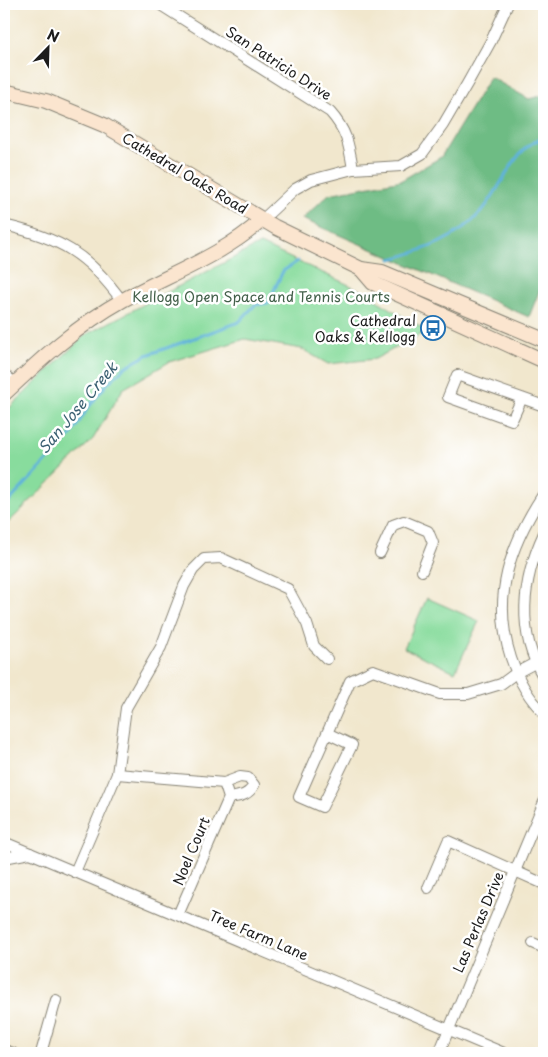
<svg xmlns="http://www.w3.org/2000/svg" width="548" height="1057" font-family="'Playpen Sans',sans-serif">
  <rect width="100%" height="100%" fill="#fff"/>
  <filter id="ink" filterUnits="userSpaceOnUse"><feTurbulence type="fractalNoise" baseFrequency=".02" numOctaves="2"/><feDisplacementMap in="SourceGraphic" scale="10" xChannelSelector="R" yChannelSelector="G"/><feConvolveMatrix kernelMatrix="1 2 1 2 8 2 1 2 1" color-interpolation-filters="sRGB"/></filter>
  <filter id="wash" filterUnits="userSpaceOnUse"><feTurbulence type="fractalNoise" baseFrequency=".0096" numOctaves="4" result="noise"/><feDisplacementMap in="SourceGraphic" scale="20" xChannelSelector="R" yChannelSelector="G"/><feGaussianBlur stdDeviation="1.12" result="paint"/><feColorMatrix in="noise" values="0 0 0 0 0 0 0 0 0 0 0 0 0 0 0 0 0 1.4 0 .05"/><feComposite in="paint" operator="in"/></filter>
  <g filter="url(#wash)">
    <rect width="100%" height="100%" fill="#f1e7cd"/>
    <g fill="#88dc9d" stroke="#527c5c">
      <path d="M 260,244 L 360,290 L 427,331 L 375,359 L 328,364 L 302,349 L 245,339 L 169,362 L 123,389 L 93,439 L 4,527 L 4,413 L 85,335 Z"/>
      <path d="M 427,598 L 479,621 L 455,672 L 404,648 Z"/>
    </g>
    <path fill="#6ebc84" stroke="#456c50" d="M 490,77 L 529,99 L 544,95 L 544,279 L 529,317 L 302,219 L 329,194 L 402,180 L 441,157 Z"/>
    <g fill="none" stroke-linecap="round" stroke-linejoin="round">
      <g stroke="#60b3db" stroke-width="3">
        <path d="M 391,259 C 426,250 457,239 481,212 C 501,190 515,144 544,138"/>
        <path d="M 4,507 L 71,435 L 88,408 L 106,385 L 125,367 L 147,355 L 239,322 L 255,305 L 268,303 L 283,271 L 298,261"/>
      </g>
    </g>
  </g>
  <g filter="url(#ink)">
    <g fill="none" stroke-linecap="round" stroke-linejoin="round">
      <defs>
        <g id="street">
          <path d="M 159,4 L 330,112 C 347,131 349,145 353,169"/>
          <path d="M 262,220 L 295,189 L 311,180 L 353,169 L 401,166 L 422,154 L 443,125 L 467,84 L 491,41 L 508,4"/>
          <path d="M 4,225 C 60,238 88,254 122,301"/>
          <path d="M 4,374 L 15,384"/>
          <path d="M 522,398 L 512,420 L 448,397 L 457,375 L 544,406"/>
          <path d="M 544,493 C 510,545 491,597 511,658 C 518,679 529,699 544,713"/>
          <path d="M 544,533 C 522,580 516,633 544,678"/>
          <path d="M 380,553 L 393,525 L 404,521 L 428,531 L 433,543 L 422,571"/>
          <path d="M 327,733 L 352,745 L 322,807 L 299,797 L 350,681 L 373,670 L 440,694 L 468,694 L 501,684 L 516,673 L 535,663"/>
          <path d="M 117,774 L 224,783 L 229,798 L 178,915"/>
          <path d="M 224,783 L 240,777 L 248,778 L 254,785 C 248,796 240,796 229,798"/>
          <path d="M 4,842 L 504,1053"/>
          <path d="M 4,858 L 30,853"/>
          <path d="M 75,872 L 117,774 L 126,708 L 161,647 L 184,586 L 193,570 L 204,559 L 221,558 L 288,589 L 307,624 L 314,646 L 327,659"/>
          <path d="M 428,888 L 448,841 L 544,884"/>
          <path d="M 533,943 L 544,948"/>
          <path d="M 4,1050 L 13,1053"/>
          <path d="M 41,1053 L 56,1000"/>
          <path d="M 439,1053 L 544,802"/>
        </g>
        <g id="secondary">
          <path d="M 4,91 L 46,101 L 104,125 L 275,227 L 361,269 L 382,272 L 544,340"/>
          <path d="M 361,269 L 373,283 L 544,361"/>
          <path d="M 4,394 C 41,359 78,325 123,300 C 170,274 222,256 262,220"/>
        </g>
      </defs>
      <use href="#street" stroke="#868274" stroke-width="12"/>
      <use href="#secondary" stroke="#868274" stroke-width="16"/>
      <use href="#street" stroke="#fff" stroke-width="10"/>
      <use href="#secondary" stroke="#fbe5cf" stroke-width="14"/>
    </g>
  </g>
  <defs>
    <symbol id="bus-ring" viewBox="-11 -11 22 22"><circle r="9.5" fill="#fff" stroke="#1f6fb2" stroke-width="1.5"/><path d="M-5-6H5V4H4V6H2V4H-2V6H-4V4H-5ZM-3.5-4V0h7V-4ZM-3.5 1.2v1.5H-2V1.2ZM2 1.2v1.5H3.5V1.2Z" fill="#1f6fb2"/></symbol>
  </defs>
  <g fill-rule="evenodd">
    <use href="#bus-ring" x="419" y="314" width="28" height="28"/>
  </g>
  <g text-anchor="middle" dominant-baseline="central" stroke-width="5" stroke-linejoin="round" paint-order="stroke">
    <g font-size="14" fill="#1c1c1c" stroke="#fff">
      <text transform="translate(279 63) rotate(33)">San Patricio Drive</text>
      <text transform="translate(185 173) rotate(31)">Cathedral Oaks Road</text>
      <text transform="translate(191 851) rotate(-67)">Noel Court</text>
      <text transform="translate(478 922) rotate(-67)">Las Perlas Drive</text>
      <text transform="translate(259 935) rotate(23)">Tree Farm Lane</text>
    </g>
    <g font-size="14" fill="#425f49" stroke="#fff">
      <text x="261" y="296">Kellogg Open Space and Tennis Courts</text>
    </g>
    <g font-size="14" fill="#1c1c1c" stroke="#fff" text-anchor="end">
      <text x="416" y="320">Cathedral<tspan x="416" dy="16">Oaks &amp; Kellogg</tspan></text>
    </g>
    <g font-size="15" font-style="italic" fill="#3b6072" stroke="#fff">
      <text transform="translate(77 407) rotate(-50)">San Jose Creek</text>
    </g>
  </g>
  <rect width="548" height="1057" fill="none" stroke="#fff" stroke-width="20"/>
  <g transform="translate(48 48) rotate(23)" stroke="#ffffff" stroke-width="4" paint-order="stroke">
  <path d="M0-4L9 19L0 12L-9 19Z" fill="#1c1c1c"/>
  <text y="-8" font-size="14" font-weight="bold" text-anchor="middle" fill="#1c1c1c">N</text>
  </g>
</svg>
